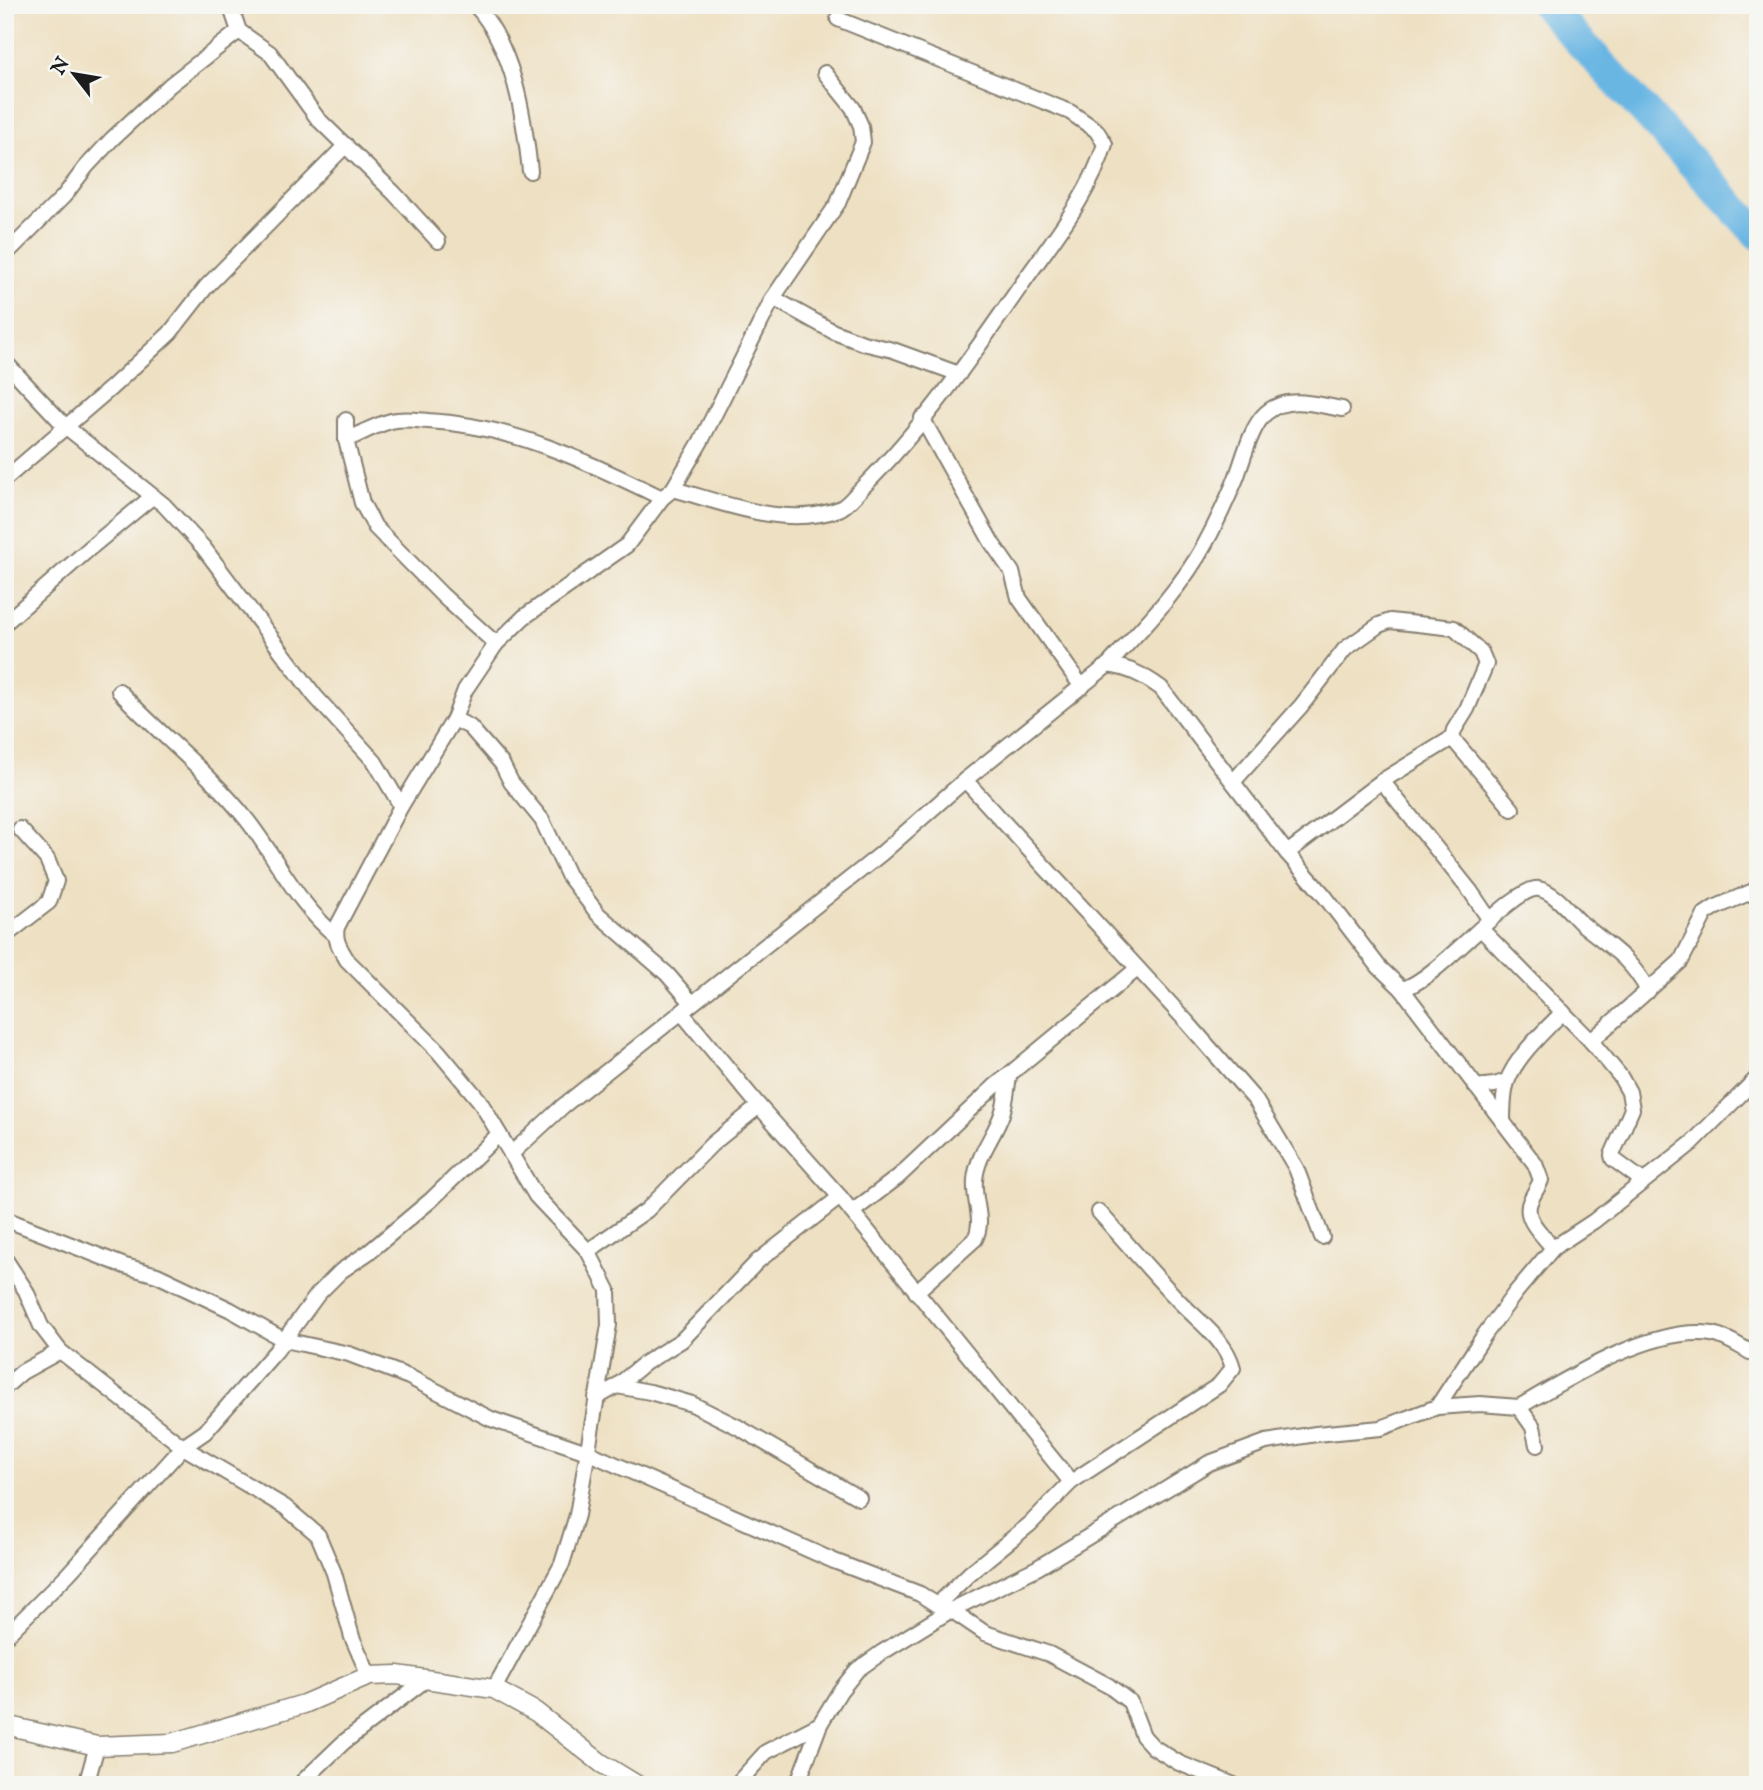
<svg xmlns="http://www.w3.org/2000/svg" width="1763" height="1790" font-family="'IM FELL English',serif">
  <rect width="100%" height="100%" fill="#f6f6f2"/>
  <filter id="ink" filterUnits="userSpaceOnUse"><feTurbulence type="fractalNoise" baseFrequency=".0143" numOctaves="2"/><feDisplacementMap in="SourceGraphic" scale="14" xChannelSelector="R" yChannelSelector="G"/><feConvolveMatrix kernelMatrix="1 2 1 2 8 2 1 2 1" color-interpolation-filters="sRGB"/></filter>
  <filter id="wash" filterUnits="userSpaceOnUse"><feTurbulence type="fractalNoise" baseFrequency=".00686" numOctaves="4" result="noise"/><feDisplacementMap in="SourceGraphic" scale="28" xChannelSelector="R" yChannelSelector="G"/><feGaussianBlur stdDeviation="1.57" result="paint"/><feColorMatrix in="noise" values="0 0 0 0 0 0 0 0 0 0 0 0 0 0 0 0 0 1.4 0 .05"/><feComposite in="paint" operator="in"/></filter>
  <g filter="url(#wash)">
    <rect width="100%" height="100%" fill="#eee0c2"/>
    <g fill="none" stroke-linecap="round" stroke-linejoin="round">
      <path stroke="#69b6e3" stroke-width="32" d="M 1546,5 L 1758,234"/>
    </g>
  </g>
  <g filter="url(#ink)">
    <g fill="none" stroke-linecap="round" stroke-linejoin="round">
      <defs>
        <g id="minor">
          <path d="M 230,5 L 239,31 L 270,53 L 318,119 L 394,193 L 438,241"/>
          <path d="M 475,5 C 514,47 524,116 530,171"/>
          <path d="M 5,255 L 64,196 L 86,167 L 112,139 L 170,85 L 239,31"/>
          <path d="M 773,298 L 834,332 L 863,343 L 893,350 L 959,374"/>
          <path d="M 5,362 L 65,426 L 164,505 L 203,547 L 315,696 L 375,762 L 401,806"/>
          <path d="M 922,418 L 992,543 L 1012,572 L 1019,598 L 1082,687"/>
          <path d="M 346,420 L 346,440 L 362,503 L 375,527 L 442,595 L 496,644"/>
          <path d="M 346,440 C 360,434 375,425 391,421 C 403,418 416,420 428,421 C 511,425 589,462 662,498"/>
          <path d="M 5,479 L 111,388 L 170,333 L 206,287 L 346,145"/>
          <path d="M 673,489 C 725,503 785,529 839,509 C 847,506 855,495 862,488 C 923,428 973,355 1022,284 C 1052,241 1090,195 1105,144 L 1096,130 L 1070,112 L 838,19"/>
          <path d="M 5,623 L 90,548 L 152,497"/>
          <path d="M 1108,665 C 1143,627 1180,590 1205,544 C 1216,524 1226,502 1235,481 C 1243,462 1250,427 1266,413 C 1287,394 1318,405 1342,409"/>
          <path d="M 119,691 C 160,735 209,772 247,820 C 277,858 297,904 335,935"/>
          <path d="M 454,719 L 470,727 L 502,764 L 511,782 L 542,820 L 568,875 L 598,914 L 667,974 L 692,1003"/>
          <path d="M 965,780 L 1187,1022 L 1256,1101 L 1296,1168 L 1322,1237"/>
          <path d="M 1382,781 L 1471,892 L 1490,920"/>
          <path d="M 1233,782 L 1301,706 L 1345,649 L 1379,625 L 1390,621 L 1454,628 L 1481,652 L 1486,664 L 1467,709 L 1454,730 L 1452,738 L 1512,809"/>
          <path d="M 1287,853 L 1382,781 L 1452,738"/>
          <path d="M 1481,929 L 1591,1041 L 1620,1076 L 1629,1092 L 1632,1109 L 1612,1155 L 1613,1159 L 1643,1181"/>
          <path d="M 5,936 L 49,902 L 56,881 L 47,859 L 20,829"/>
          <path d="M 1402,989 L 1535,1164 L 1541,1180 C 1538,1188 1533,1194 1530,1202 C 1523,1219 1543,1235 1553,1248"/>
          <path d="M 682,1013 L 759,1106 L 840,1197 L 1071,1482"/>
          <path d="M 1591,1041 L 1681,961 L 1705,914 L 1714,908 L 1758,889"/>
          <path d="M 1476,1087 L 1494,1085 L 1507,1081"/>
          <path d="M 1503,1122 C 1503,1109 1503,1095 1507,1082 C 1515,1058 1545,1030 1563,1012"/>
          <path d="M 511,1154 L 563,1106 L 881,854 L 965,780 L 1108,665 C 1129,668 1143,675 1161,688 L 1287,853 L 1323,894 L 1379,967 L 1402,989 C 1437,981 1514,884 1539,889 C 1555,892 1570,913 1581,923 C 1609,946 1631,958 1648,991"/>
          <path d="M 852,1212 L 898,1177 L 994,1087 L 1137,969"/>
          <path d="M 5,1219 L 125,1266 L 157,1275 L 231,1310 L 284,1340 L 349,1354 L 409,1377 L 491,1419 L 587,1452 L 834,1561 L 920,1594 L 937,1605 L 951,1610 L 985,1633 L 1049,1654 L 1109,1686 L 1130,1702 L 1143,1736 L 1153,1747 L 1179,1763 L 1234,1785"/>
          <path d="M 588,1251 L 647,1210 L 712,1144 L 759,1106"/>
          <path d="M 5,1259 L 26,1291 L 41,1326 L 60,1351 L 183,1447 L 285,1507 L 318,1535 L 334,1573 L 352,1637 L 369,1676"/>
          <path d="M 916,1292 L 975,1239 C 985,1219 973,1202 975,1180 C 977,1155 994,1137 1002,1114 C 1006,1102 1007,1089 1009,1076"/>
          <path d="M 617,1386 L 650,1392 L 692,1404 L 738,1427 L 859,1498"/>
          <path d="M 5,1387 L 22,1372 L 60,1351"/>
          <path d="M 596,1398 L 617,1386 L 645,1363 L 682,1340 L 758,1261 L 840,1197"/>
          <path d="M 1437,1407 L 1485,1334 L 1516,1292 L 1553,1248 L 1594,1221 L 1692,1143 L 1757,1078"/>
          <path d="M 1519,1407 C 1568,1378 1653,1325 1712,1334 C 1725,1336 1739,1346 1750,1352"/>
          <path d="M 937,1605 L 970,1573 L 1030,1524 L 1071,1482 L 1219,1385 L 1233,1368 C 1226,1340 1198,1321 1179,1301 C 1151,1272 1125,1241 1099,1212"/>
          <path d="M 5,1637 L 68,1574 L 183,1447 L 205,1432 L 276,1351 L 318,1294 L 341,1271 L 369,1252 L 431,1200 L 499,1134"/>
          <path d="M 494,1689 L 562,1564 L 577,1515 L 609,1325 L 608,1290 L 588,1251 L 536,1196 L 479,1100 L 438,1051 L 347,960 C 340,948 334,940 337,927 L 401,806 L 454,719 L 465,690 L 496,644 L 524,617 L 627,545 L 662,498 L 673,489 L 701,441 L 773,298 L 838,203 L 863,142 L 861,126 L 853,108 L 825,73"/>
          <path d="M 86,1785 L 97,1746"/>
          <path d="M 299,1785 L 344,1742 L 428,1678"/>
          <path d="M 736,1785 L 766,1752 L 820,1724"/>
          <path d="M 797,1785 L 820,1724 L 840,1691 L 857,1670 L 881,1653 L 951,1610 L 1037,1568 L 1209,1463 L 1266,1442 L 1316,1434 L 1381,1428 L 1437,1407 L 1480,1404 L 1519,1407 L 1533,1427 L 1537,1445"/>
        </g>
        <path id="tertiary" d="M 5,1725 L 97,1746 L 172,1743 L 304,1704 L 369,1676 L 397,1675 L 494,1689 L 536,1712 L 601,1763 L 637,1785"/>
      </defs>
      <use href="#minor" stroke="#857e6f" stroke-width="18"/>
      <use href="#tertiary" stroke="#857e6f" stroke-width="21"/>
      <use href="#minor" stroke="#fff" stroke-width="14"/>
      <use href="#tertiary" stroke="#fff" stroke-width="18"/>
    </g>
  </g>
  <rect width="1763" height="1790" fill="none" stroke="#f6f6f2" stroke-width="28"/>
  <g transform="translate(74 74) rotate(301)" stroke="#f6f6f2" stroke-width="5" paint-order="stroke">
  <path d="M0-5L12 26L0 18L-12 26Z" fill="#1c1c1c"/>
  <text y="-10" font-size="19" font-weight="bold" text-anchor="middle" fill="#1c1c1c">N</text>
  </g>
</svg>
